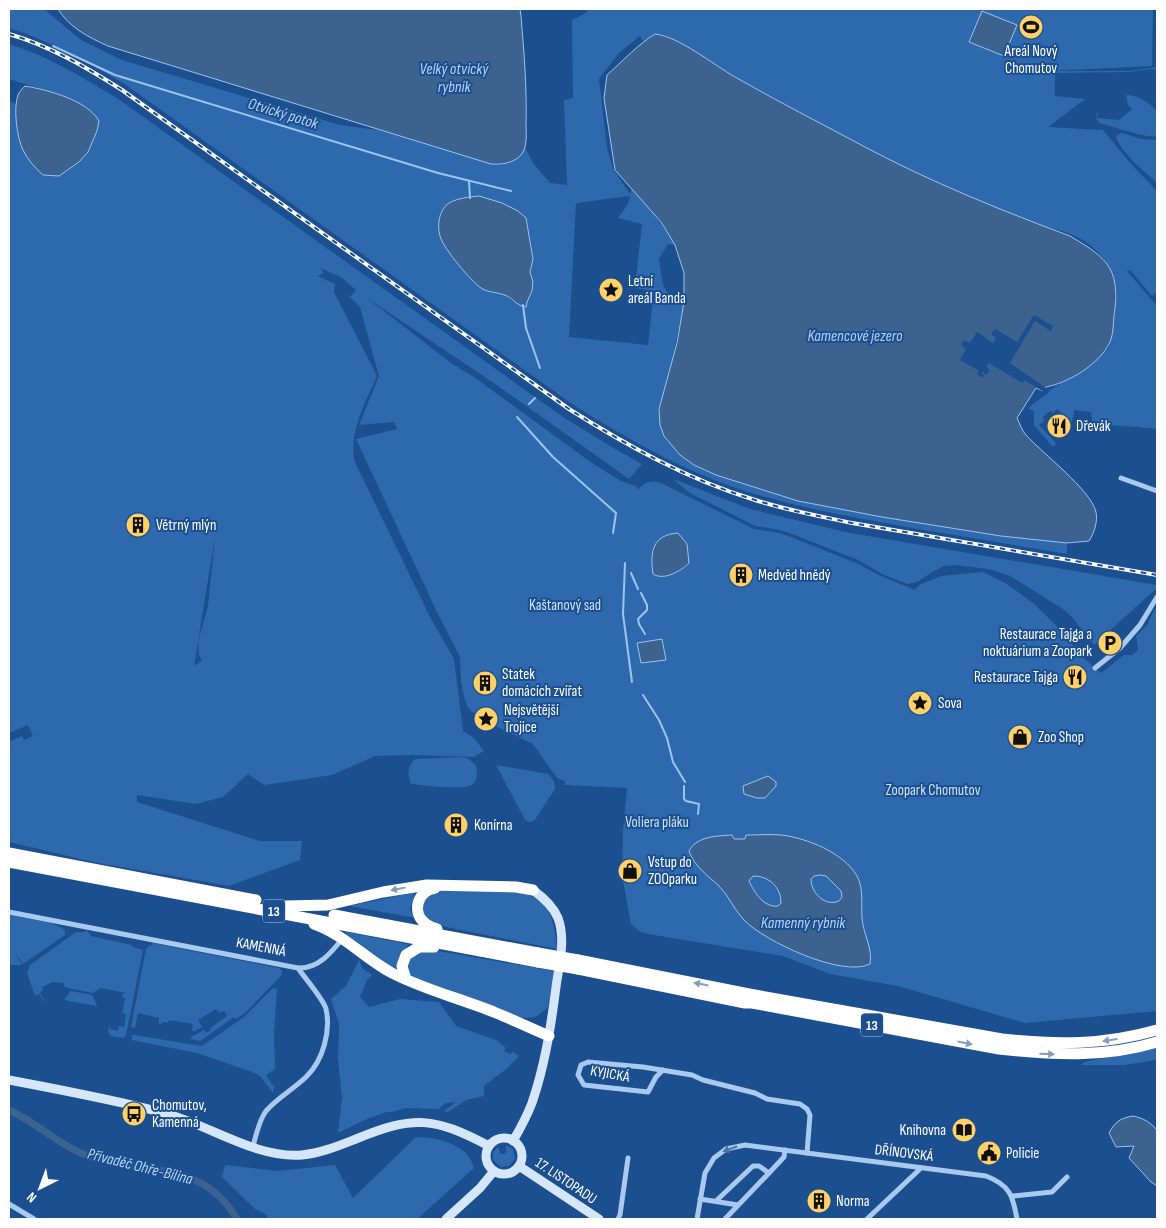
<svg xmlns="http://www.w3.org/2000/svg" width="1166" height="1228" font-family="'Sofia Sans Condensed',sans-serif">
  <rect width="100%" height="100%" fill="#1b4f8f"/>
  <g fill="#2e69ad" fill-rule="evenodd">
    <path d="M 9,9 L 44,9 L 81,40 L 122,60 L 340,125 L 385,131 L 491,164 C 508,166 516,161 525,147 L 533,163 L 550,183 L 567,185 L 564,100 L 573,98 L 572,20 L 586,13 L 589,9 L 1153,9 L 1152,66 L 1048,71 L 1130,71 L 1157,67 L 1157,70 L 1149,69 L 1130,72 L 1055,73 L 1055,96 L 1085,99 L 1048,127 L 1103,130 L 1132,165 L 1157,191 L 1157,292 L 1152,296 L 1130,270 L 1127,271 L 1157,306 L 1157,429 L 1138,427 L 1138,425 L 1136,427 L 1108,425 L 1107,423 L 1092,421 L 1091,412 L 1074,410 L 1073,419 L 1071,423 L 1067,419 L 1068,417 L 1065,417 L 1057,409 L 1053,413 L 1050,411 L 1043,417 L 1044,421 L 1039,425 L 1056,443 L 1053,447 L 1034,425 L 1034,411 L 1029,409 L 1029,407 L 1048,393 L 1050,390 L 1090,366 L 1089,364 L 1109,348 L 1117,295 C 1115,261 1090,238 1058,230 C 1045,226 1031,226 1021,218 L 946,187 L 927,181 L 736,78 L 665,35 L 655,34 L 643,41 L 640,36 L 619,53 L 599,79 L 607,148 L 613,169 L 630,194 L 632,189 C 649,207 662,224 675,245 L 668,244 L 659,259 L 663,285 L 670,297 L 684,302 L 670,371 L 664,436 L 680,455 L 694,465 L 716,475 L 798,501 L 882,517 L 1001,536 L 1067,543 L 1067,554 C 1018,546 968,537 918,529 C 863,519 808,510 755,494 C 690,475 629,440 572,404 L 126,85 C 88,62 51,41 9,28 ZM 630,196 L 628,204 L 618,218 L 642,224 L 635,288 L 654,291 L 648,345 L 569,337 L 576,203 ZM 469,197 L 530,237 L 533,259 L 530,272 L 533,282 L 532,291 L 527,302 L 526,307 C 517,306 508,296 499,292 L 448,204 Z"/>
    <path d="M 9,44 C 48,56 82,77 117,98 L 563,417 L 615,449 L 642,464 L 629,479 L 498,386 L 367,298 L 451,363 L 474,377 L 592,463 L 621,481 L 636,486 L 638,490 C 643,482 652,480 661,483 L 754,529 L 779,533 L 791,537 L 856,563 L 881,576 L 915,590 L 919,585 L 941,576 L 983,572 L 1007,584 L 1033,603 L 1064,633 L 1080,655 L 1101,673 L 1124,655 L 1132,655 L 1138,650 L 1136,636 L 1147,625 L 1157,604 L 1157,1011 L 1025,1023 L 898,986 L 830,974 L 783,956 L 648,934 L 641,932 L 631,924 L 622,875 L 623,831 L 627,788 L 566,785 L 564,781 L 557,778 L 533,744 L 481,719 L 469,709 L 465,701 L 461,682 L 460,657 L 437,612 L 356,439 L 397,429 L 394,422 L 359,425 L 379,376 L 360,307 L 350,297 L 356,290 L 341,277 L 320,268 L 324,273 L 318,276 L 335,284 L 334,292 L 377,376 C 365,404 350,429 354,460 L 430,617 L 454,659 L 463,731 L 474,738 L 484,751 L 474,757 L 411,755 L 375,756 L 332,775 L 264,785 L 248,774 L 223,797 L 196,804 L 137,795 L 137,802 L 260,841 L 302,841 L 300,860 L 229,886 L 93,862 L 9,842 L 9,742 L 22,736 L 24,740 L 33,736 L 28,725 L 9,733 L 9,100 L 16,105 L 16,122 L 59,176 C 78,164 86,157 95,137 L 51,92 L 9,79 ZM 215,537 L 208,606 L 198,642 L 199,655 L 202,660 L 194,666 Z"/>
    <path d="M 1126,95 C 1138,94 1149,103 1157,111 L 1157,137 L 1141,135 L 1099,123 L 1096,118 L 1096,110 L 1097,118 L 1119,120 L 1132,109 L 1128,105 Z"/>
    <path d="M 1122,133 L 1141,139 L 1157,140 L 1157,183 C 1143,170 1123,155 1116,137 L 1119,134 Z"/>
    <path d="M 673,479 L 750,509 L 850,533 L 1157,585 L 1157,588 L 1094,645 L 1071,616 L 1063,609 L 1010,576 L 989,569 L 955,565 L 944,566 L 929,574 L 917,582 L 907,584 L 882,574 L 858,560 L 792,534 L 780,530 L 755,526 L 690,493 Z"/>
    <path d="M 459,757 L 467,758 L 476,765 C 477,771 478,780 473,784 C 466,791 423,785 411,784 C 407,775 407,765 416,759 Z"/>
    <path d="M 496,765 L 548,774 L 554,781 L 555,789 L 534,821 L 529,822 L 525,820 Z"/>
    <path d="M 434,891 C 452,891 470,891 489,891 C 536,891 553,897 557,949 L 446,927 L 430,921 L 421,910 L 425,895 Z"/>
    <path d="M 412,893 L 414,893 L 414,896 L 410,910 L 416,918 L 349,906 Z"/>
    <path d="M 9,915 L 52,923 C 57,926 62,927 65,931 L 65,935 L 23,964 L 15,952 L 22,965 L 9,965 Z"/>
    <path d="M 87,930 L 91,936 L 132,945 L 133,947 L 143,950 L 126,1035 L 123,1038 L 111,1036 L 108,1031 L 110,1024 L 110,1029 L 118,1031 L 119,1026 L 124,1027 L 126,1014 L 122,1013 L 125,998 L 122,997 L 123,994 L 126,993 L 100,988 L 93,993 L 68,988 L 64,986 L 64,983 L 53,982 L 42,987 L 43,990 L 40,993 L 48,1006 L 39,994 L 35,996 L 27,973 L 30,965 L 76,932 L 85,932 Z"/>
    <path d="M 346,932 L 407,944 L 408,945 L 402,953 L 398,969 L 383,961 L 346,934 Z"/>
    <path d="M 152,943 L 279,968 L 282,971 L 281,976 L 245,1013 L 236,1019 L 234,1017 L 200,1041 L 190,1039 L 191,1037 L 204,1030 L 206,1033 L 211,1030 L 210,1028 L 227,1016 L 224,1011 L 219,1013 L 216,1009 L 198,1020 L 202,1027 L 195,1031 L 192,1031 L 193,1024 L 169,1020 L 168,1023 L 162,1022 L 162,1024 L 159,1024 L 159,1018 L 138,1013 L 135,1028 L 131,1027 L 146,949 L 149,946 L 152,945 Z"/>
    <path d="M 432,950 L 554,971 L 548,1007 L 536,1017 L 526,1018 L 510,1015 L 412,977 C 407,968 407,962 413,953 Z"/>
    <path d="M 359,960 L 363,969 L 372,975 L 367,980 L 360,997 L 369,1007 L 400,999 L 439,1002 L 456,1026 L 496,1040 L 506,1048 L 504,1051 L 510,1054 L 513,1052 L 519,1056 L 506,1069 L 484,1086 L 484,1096 L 466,1100 L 448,1112 L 444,1111 L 456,1102 L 446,1103 L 438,1109 L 406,1108 L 392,1112 L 387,1112 L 367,1119 L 338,1133 L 342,1098 L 338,1059 L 339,1024 L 331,999 L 346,986 Z"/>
    <path d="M 273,988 L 277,989 L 274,1033 L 275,1069 L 266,1075 L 272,1085 L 274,1085 L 273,1093 L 261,1077 L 255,1073 L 197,1053 L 132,1040 L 132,1035 L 134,1035 L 202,1046 L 244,1017 Z"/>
    <path d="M 71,991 L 92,995 L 97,1006 L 68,1001 L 64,999 Z"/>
    <path d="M 1157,1047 L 1157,1060 L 1124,1065 L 1081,1065 L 1084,1062 Z"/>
    <path d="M 416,1137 C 434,1137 452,1141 466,1153 C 470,1157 472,1163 474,1168 L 417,1219 L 267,1219 L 267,1215 L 255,1209 L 222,1177 L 225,1165 L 277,1171 L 335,1165 L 353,1198 Z"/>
    <path d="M 506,1145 L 513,1149 L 515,1159 L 509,1166 L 501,1167 L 493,1160 L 493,1152 L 498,1147 L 501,1154 L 506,1153 Z"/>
  </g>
  <g fill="#3c6290" stroke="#9cc4f0" fill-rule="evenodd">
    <path d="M 58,9 L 520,9 L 521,16 C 524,52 527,88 526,124 C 526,131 527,140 525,147 C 521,162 504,165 491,164 L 108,46 C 88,37 70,28 58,9 Z"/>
    <path d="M 982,11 L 1017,25 L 1004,56 L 969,42 Z"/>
    <path d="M 655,34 C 678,36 714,65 735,77 C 777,101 822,124 865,147 C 931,182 1000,210 1070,236 C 1083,244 1098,252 1107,264 C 1116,276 1117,294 1115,308 C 1113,319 1114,333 1110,342 C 1100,364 1068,383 1046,387 L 1043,391 L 1036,388 L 1017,418 C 1020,424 1022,431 1026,435 C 1042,453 1091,490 1096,512 C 1098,522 1094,533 1089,541 L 1067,543 L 1001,536 L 882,517 L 798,501 L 716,475 L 694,465 L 680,455 L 664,436 L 660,425 L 659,409 L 677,343 L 684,302 L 684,273 L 675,245 L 661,222 L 615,170 L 604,98 L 607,75 C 623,61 637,45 655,34 Z"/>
    <path d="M 25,86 C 48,90 87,100 99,121 L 97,131 L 88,152 L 79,162 L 59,176 L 43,175 C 35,168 28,160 23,150 C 17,138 13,108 18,95 C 19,92 22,89 25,86 Z"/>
    <path d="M 479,196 L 502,203 L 518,211 L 526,218 L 533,259 L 530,272 L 533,282 L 532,291 L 527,302 L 526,307 C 519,307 513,299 507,296 C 498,292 489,293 481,288 C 471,281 447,252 442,241 C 436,230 438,210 449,203 C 458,198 469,197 479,196 Z"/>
    <path d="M 678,533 L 687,544 L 689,563 C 681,571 664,581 653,574 C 650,552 652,535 678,533 Z"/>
    <path d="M 662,639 L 666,660 L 641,663 L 637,643 Z"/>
    <path d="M 768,776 L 776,782 L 776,786 L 765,798 L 757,798 L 744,794 L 743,786 Z"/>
    <path d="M 732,835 L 734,839 L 745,839 L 746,835 C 757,835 770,834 781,835 C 807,838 844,853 857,876 C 864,889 861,905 862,918 C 863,934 873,948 870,964 C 842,978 764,941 744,920 C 734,910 729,896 719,886 C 708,876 694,866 689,851 C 697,836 717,836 732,835 ZM 820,875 L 826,876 L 841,891 L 842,897 L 839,901 C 825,907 811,893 811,879 L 814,876 ZM 753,876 C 769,876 781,887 781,903 L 778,906 C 764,908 754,892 749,881 Z"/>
    <path d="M 1133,1116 C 1143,1118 1150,1122 1157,1130 L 1157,1186 L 1151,1182 L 1129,1158 L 1134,1146 L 1116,1147 L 1109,1133 C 1115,1122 1120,1118 1133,1116 Z"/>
  </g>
  <path fill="#1b4f8f" d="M 1034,315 L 1053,326 L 1051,331 L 1035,321 L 1010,363 L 1046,388 L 1044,392 L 1024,380 L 1022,383 L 989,363 L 986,366 L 990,370 L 986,375 L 983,372 L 982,373 L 984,376 L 983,378 L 977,374 L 979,371 L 960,360 L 966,349 L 961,345 L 964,340 L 970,343 L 977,332 L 993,343 L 996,338 L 991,334 L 995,329 L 1017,342 Z"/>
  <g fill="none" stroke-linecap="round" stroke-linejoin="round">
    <g stroke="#9cc4f0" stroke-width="2">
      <path d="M 53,46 L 115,75 L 438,173 L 511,191"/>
      <path d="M 469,181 L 470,198"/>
      <path d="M 523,305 L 526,328 L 540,368"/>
      <path d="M 529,404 L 535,398"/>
      <path d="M 517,417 L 553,457 L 616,513 L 613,533"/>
      <path d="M 625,563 L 623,614 L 632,682"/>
      <path d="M 631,573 L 638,589"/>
      <path d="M 641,593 L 647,605 L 647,610 L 638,619 L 639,624 L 645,634"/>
      <path d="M 643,695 L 659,720 L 667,738 L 673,762 L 685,782"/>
      <path d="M 684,786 L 684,799 L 686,801 L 699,804 L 698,814"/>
    </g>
    <path stroke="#3c6290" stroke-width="7" d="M 9,1110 C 34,1121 55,1142 81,1153 C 139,1178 199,1155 237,1219"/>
    <g stroke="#a9c9ee" stroke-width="5">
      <path d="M 1121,478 L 1157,491"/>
      <path d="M 1095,668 L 1120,648 L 1140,625 L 1157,597"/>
      <path d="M 9,912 L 298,968 C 304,977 324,1000 326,1009 C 331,1031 323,1060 307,1076 C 294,1089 278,1097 266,1111 C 259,1120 256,1136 253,1146"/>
      <path d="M 298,968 C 318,969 331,953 343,938"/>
      <path d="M 663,1070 L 656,1077 L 648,1092 L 584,1085 L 578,1075 L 581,1065 L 588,1062 L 643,1067 L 692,1075 L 703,1080 L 755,1093 L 767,1099 L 800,1104 L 807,1109 L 810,1115 L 807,1153"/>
      <path d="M 769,1173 L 784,1157 L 785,1150"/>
      <path d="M 1013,1196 L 1052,1192 L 1067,1177"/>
      <path d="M 700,1199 L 738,1205"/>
      <path d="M 716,1201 L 753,1166 L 759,1166 L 769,1173 L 725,1219"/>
      <path d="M 9,1204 L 34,1219"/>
      <path d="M 618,1219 L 620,1215 L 628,1158"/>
      <path d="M 697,1219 L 705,1173 L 714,1158 L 726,1149 L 745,1145 L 986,1176 C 1010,1185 1013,1196 1017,1219"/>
      <path d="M 867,1219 L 921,1168"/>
    </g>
    <g stroke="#d6e6fa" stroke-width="9">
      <path d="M 9,1080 C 62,1090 116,1100 168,1114 C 210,1126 258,1159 302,1155 C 321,1153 338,1146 356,1139 C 414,1115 434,1117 489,1146"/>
      <circle cx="504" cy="1156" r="18"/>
      <path d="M 513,1141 C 520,1129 527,1116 532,1103 C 545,1065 551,1026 556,987 C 559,965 566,939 558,918 C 553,906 544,898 533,890"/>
      <path d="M 519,1166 L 599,1219"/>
      <path d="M 446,1219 L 480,1188 L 494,1171"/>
    </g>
    <g stroke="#fff" stroke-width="11">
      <path d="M 9,853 L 256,900"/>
      <path d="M 9,862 L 538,962"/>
      <path d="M 435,888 C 417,891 411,913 426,924 C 429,926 434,928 437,929"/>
      <path d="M 286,906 L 328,905 L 383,892 L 427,885 L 516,887 L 533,890"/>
      <path d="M 334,915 L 538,953"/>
      <path d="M 314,924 C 345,935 364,958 392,973 C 425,990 462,999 496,1013 C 514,1020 532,1029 549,1036"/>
      <path d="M 578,960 L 749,994 L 1002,1039 C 1057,1045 1104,1045 1157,1030"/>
      <path d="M 578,969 L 745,1003 L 752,1003 L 999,1049 C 1052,1055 1105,1058 1157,1042"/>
      <path d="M 406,979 L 402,966 L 406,955 L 419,947 L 434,947"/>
    </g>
    <defs>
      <path id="rail" d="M 9,34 C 50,46 86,67 122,90 L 569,409 C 626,445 687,479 752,499 C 785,510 819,516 852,523 L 1157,575"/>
    </defs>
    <use href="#rail" stroke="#fff" stroke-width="4"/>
    <use href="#rail" stroke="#1b4f8f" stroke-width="2" stroke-dasharray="5.5" stroke-linecap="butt"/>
    <g stroke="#fff" stroke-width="11">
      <path d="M 538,953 L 578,960"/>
      <path d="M 538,962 L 578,969"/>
    </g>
  </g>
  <defs><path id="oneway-solid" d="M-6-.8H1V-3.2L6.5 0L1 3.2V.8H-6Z" transform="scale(1.25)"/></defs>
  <g fill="#829ec1">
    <use href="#oneway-solid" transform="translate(398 889) rotate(169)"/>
    <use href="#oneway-solid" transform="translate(701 984) rotate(-169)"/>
    <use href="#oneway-solid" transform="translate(1110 1040) rotate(172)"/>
    <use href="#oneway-solid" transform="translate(965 1043) rotate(11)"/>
    <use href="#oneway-solid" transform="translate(1047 1054) rotate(2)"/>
  </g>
  <use fill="#4674ac" href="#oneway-solid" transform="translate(730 1149) rotate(161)"/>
  <defs>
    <symbol id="stadium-disc" viewBox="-11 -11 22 22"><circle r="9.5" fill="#ffd166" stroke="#1b4f8f"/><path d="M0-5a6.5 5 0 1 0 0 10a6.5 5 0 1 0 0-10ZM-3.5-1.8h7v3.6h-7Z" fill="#111"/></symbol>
    <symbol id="sight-disc" viewBox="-11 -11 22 22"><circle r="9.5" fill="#ffd166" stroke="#1b4f8f"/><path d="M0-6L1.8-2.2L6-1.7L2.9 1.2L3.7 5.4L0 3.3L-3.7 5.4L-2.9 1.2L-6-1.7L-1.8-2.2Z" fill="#111"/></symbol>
    <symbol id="restaurant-disc" viewBox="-11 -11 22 22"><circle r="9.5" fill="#ffd166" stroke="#1b4f8f"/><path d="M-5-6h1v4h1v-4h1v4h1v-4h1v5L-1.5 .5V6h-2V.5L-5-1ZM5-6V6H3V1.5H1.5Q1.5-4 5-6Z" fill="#111"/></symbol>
    <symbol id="building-disc" viewBox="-11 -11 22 22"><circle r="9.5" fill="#ffd166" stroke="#1b4f8f"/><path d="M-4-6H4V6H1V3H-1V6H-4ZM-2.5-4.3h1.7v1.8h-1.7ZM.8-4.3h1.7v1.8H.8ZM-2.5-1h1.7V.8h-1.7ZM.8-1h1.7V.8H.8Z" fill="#111"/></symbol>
    <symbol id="parking-disc" viewBox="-11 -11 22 22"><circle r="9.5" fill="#ffd166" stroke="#1b4f8f"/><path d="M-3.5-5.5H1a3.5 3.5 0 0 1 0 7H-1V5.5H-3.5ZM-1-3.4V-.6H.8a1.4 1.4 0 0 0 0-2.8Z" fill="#111"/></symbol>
    <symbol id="shop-disc" viewBox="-11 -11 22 22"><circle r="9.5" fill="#ffd166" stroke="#1b4f8f"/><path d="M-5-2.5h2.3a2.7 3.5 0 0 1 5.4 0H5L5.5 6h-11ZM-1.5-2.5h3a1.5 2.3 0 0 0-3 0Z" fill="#111"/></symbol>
    <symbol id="bus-disc" viewBox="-11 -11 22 22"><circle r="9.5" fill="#ffd166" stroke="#1b4f8f"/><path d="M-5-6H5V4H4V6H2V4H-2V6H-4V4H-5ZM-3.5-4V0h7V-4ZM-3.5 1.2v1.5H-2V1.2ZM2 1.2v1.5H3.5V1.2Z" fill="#111"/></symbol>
    <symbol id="library-disc" viewBox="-11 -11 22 22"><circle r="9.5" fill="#ffd166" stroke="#1b4f8f"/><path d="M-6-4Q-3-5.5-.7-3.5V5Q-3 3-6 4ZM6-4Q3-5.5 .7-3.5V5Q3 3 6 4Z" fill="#111"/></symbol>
    <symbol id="civic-disc" viewBox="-11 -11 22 22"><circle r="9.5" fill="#ffd166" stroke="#1b4f8f"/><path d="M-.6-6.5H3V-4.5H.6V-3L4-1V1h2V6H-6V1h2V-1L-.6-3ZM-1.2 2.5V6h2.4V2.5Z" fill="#111"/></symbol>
  </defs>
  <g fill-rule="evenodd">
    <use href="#stadium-disc" x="1017" y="13" width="28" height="28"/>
    <use href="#sight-disc" x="597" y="276" width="28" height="28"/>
    <use href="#restaurant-disc" x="1045" y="412" width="28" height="28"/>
    <use href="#building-disc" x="124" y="511" width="28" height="28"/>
    <use href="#building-disc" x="727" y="561" width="28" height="28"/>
    <use href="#parking-disc" x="1096" y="629" width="28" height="28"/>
    <use href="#restaurant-disc" x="1061" y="663" width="28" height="28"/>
    <use href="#building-disc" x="471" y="669" width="28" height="28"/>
    <use href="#sight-disc" x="906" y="689" width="28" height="28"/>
    <use href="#sight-disc" x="472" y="705" width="28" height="28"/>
    <use href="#shop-disc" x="1006" y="723" width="28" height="28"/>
    <use href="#building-disc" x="442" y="811" width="28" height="28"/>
    <use href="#shop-disc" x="616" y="857" width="28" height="28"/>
    <use href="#bus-disc" x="120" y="1100" width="28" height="28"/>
    <use href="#library-disc" x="950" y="1116" width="28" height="28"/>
    <use href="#civic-disc" x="975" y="1139" width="28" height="28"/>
    <use href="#building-disc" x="805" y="1187" width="28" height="28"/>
  </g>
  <g text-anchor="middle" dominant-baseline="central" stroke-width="4" stroke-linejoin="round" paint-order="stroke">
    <g fill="#1b4f8f" stroke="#bbcadd" stroke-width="1">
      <rect x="263" y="899.5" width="22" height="23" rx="4"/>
      <rect x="861" y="1013.5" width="22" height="23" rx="4"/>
    </g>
    <g font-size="14" font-weight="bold" fill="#fff">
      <text x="274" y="911">13</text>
      <text x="872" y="1025">13</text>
    </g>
    <g font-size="15" fill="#fff" stroke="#1b4f8f" text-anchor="start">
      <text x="1031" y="51" text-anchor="middle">Areál Nový<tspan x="1031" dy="17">Chomutov</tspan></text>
      <text x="628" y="281">Letní<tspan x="628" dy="17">areál Banda</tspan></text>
      <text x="1076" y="426">Dřevák</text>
      <text x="156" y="525">Větrný mlýn</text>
      <text x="758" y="575">Medvěd hnědý</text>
      <text x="1092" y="634" text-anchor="end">Restaurace Tajga a<tspan x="1092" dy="17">noktuárium a Zoopark</tspan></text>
      <text x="502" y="674">Statek<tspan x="502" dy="17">domácích zvířat</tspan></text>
      <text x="1058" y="677" text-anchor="end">Restaurace Tajga</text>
      <text x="938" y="703">Sova</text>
      <text x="504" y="710">Nejsvětější<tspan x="504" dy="17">Trojice</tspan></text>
      <text x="1038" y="737">Zoo Shop</text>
      <text x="474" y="825">Konírna</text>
      <text x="648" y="862">Vstup do<tspan x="648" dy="17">ZOOparku</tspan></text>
      <text x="152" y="1105">Chomutov,<tspan x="152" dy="17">Kamenná</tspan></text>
      <text x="946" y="1130" text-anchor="end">Knihovna</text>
      <text x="1006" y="1153">Policie</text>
      <text x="836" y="1201">Norma</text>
    </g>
    <g font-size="15" fill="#cfe3fa" stroke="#1b4f8f">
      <text x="565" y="605">Kaštanový sad</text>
      <text x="933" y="790">Zoopark Chomutov</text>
      <text x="657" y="822">Voliera pláku</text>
    </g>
    <g font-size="15" fill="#fff" stroke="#1b4f8f">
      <text transform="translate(261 947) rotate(11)">KAMENNÁ</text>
      <text transform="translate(610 1074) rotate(10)">KYJICKÁ</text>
      <text transform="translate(904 1153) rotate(7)">DŘÍNOVSKÁ</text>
      <text transform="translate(566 1181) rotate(34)">17. LISTOPADU</text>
    </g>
    <g font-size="16" font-style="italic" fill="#b5d3f5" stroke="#1b4f8f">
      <text x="454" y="69">Velký otvický<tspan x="454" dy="18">rybník</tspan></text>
      <text transform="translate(283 114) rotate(17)">Otvický potok</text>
      <text x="855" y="336">Kamencové jezero</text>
      <text x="803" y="923">Kamenný rybník</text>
      <text transform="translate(140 1167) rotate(14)">Přivaděč Ohře-Bílina</text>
    </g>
  </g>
  <rect width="1166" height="1228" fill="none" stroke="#ffffff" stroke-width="20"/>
  <g transform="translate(40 1188) rotate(222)" stroke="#1b4f8f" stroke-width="4" paint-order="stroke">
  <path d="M0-4L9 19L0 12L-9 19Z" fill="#ffffff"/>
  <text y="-8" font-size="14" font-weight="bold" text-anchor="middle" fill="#ffffff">N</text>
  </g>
</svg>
